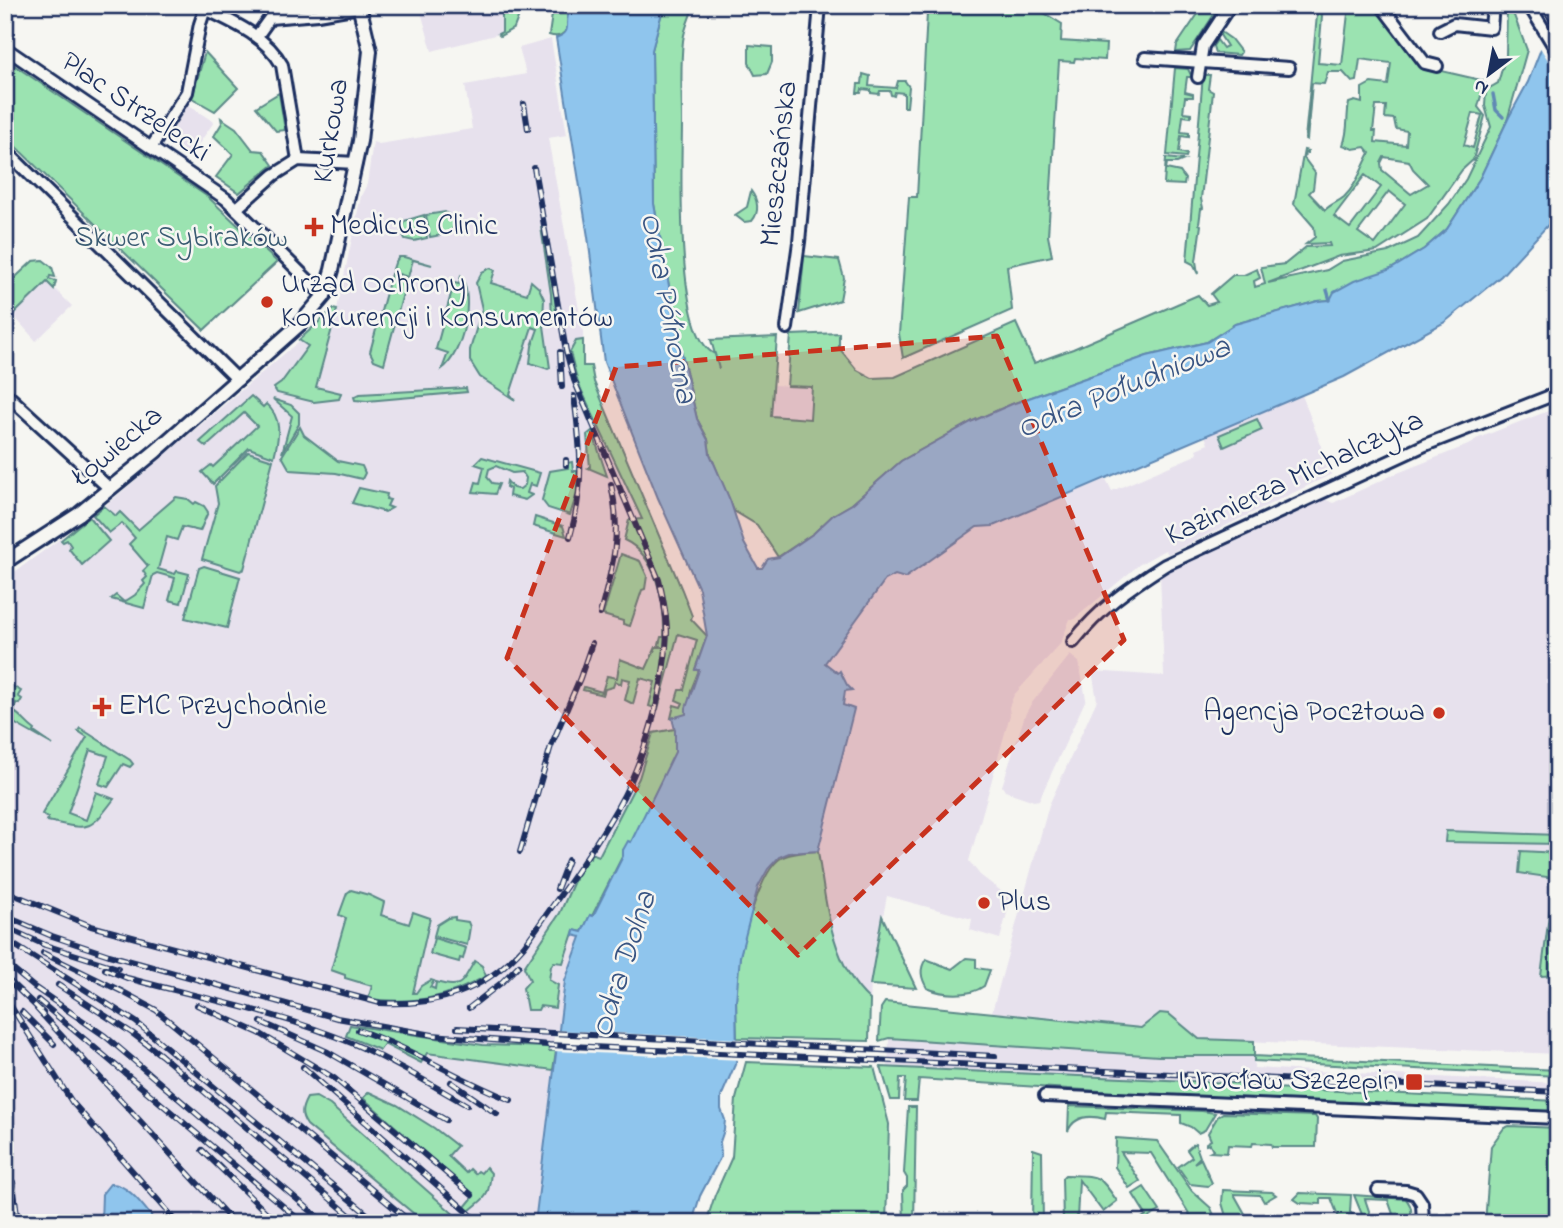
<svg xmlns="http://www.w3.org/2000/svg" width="1563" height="1228" font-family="'Indie Flower',sans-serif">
  <rect width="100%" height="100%" fill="#f6f6f2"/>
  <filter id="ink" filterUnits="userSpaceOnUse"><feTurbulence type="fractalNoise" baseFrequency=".0143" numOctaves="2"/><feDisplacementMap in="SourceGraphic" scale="14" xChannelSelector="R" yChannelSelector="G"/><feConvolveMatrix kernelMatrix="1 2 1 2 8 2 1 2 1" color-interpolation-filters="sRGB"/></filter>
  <g filter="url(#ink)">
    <g fill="#e7e1ed">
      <path d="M 419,5 L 510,5 L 503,33 L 432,51 Z"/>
      <path d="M 551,39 L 567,135 L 548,138 L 583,332 L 583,391 L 686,614 L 707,636 L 687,715 L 671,718 L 673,729 L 653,733 L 639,778 L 575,903 L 599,915 L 558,1028 L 535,1223 L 157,1223 L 126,1189 L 102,1194 L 101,1223 L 5,1223 L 5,579 L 105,506 L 337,309 L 361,196 L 367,184 L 373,142 L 379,144 L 472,129 L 465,85 L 526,74 L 519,48 Z"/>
      <path d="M 188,105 L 214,122 L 189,158 L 169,144 L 167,139 Z"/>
      <path d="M 48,282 L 72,306 L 36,341 L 13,315 Z"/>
      <path d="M 773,385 L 812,387 L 810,419 L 771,417 Z"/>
      <path d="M 1302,395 L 1332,474 L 1174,551 L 1168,554 L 1165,550 L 1140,564 L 1073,620 L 1070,619 L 1061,643 L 1014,695 L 1009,707 L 1010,715 L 969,861 L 980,875 L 1009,897 L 1010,902 L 1000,939 L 970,930 L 972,919 L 887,896 L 871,977 L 869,1041 L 740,956 L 759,889 L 768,872 L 780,858 L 818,850 L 845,691 L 851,689 L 840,672 L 838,673 L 825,663 L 885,580 L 895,575 L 905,578 L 977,527 L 993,526 L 1106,479 L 1112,491 L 1198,454 L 1196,449 L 1208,444 L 1205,436 Z"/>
      <path d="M 1558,407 L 1558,1054 L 1199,1039 L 1169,1014 L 1141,1028 L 992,1012 L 1049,805 L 1097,700 L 1092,671 L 1164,676 L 1160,573 L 1320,497 L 1333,503 L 1395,474 L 1473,443 L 1476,439 Z"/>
      <path d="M 1070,655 L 1079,662 L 1086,699 L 1039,800 L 1034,801 L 1005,791 L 1002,786 L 1025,715 L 1031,704 Z"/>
      <path d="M 889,1038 L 1159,1056 L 1254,1056 L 1254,1068 L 1558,1083 L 1558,1094 L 1253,1080 L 1253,1084 L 888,1068 Z"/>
    </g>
    <g fill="#9be3b1" stroke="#5b8988" stroke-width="2" fill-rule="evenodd">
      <path d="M 502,5 L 523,5 L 514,28 L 500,36 L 498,34 L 502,32 Z"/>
      <path d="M 664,5 L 694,5 C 690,17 684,29 683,41 C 680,67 682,95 682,122 C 682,163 674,337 715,354 L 719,369 L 711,340 L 777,337 L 771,416 L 810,419 L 812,387 L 787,386 L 791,335 L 839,333 L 839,348 L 857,370 L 872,378 L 895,377 L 1016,323 L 1034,363 L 1073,349 L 1198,295 L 1207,305 L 1217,302 L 1211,294 L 1233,275 L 1244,275 L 1257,269 L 1260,278 L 1254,281 L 1255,287 L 1265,284 L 1261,267 L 1285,264 L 1306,247 L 1330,246 L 1329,243 L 1306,244 L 1315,237 L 1314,227 L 1294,204 L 1304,150 L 1308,151 L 1308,153 L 1305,153 L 1304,158 L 1315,173 L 1313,189 L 1309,193 L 1325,210 C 1331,204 1338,202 1344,197 C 1357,185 1362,167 1370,153 L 1365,147 L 1353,149 L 1343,145 C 1349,130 1346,118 1349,103 L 1355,101 L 1362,103 L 1362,88 L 1371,83 L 1388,85 L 1391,63 L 1360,59 L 1357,81 L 1352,82 L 1343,72 L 1328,72 L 1324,84 L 1312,83 L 1307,140 L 1305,139 L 1318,5 L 1323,5 L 1318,63 L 1342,65 L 1349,5 L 1375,5 L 1420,66 L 1485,81 L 1478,107 L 1485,116 L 1473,160 L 1462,170 L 1427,219 L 1377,251 L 1339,256 L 1268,283 L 1327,270 L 1342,261 L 1388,252 L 1418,238 L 1449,204 L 1466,179 L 1491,127 L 1485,106 L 1486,90 L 1498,83 L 1506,55 L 1507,5 L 1510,5 L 1527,50 L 1507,121 L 1480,178 L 1447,229 L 1424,249 L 1391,269 L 1330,300 L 1318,301 L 1235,324 L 1207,342 L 1147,356 L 1012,404 L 973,421 L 901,461 L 852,504 L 833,515 L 814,533 L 778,557 L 757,525 L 734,511 L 710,454 L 708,439 L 697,419 L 680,346 L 654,204 L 652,50 ZM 1376,106 L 1386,106 L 1385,118 L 1394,119 L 1396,129 L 1407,131 L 1406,145 L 1375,142 L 1376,131 L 1373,131 ZM 1473,113 L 1482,115 L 1473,148 L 1464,145 ZM 1384,157 L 1409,161 L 1413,169 L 1428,184 L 1411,194 L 1382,170 L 1381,163 ZM 1365,175 L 1381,187 L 1350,228 L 1334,216 ZM 1389,191 L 1405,204 L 1375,244 L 1358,232 Z"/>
      <path d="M 948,5 L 1031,5 L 1062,24 L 1061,41 L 1106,44 L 1105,60 L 1075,58 L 1074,62 L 1059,61 L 1048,236 L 1052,256 L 1007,266 L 1012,310 L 903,358 L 899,334 L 909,197 L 917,197 L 927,13 Z"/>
      <path d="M 1204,5 L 1215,5 L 1217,10 L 1190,51 L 1176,52 L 1177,45 Z"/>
      <path d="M 553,8 L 572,11 C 569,25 566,41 549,35 Z"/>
      <path d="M 1221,32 L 1231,39 L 1241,52 L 1239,55 L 1215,53 L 1213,46 L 1217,40 L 1223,48 L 1227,46 L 1220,35 Z"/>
      <path d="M 749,45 L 772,47 L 772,62 L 767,74 L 755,75 L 749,63 Z"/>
      <path d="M 205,52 L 238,88 L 215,111 L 192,98 Z"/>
      <path d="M 5,59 L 208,197 L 277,262 L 204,330 L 11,142 L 5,131 Z"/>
      <path d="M 1175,68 L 1188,69 L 1192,77 L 1187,77 L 1185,92 L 1193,94 L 1193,97 L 1185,97 L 1183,112 L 1191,113 L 1191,117 L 1183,116 L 1181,132 L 1189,133 L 1189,137 L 1181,136 L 1179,152 L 1187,154 L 1186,157 L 1167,155 Z"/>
      <path d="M 863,74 L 870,76 L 869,86 L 896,88 L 898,81 L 905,81 L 909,87 L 907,107 L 904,107 L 904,93 L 895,92 L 894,96 L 891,95 L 890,91 L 880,91 L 879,94 L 871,93 L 871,90 L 862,89 L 861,93 L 857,93 L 858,84 L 862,84 Z"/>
      <path d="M 1203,75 L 1210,75 L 1208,89 L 1213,92 L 1201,199 L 1203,208 L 1201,209 L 1199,224 L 1201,225 L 1196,261 L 1198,274 L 1193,264 L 1187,261 Z"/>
      <path d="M 279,93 L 285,130 L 276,131 L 256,107 Z"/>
      <path d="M 221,118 L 236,128 L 253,150 L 263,151 L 273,165 L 239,193 L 216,177 L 233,154 L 214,136 L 222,123 Z"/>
      <path d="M 1166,158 L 1184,160 L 1177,163 L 1167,163 L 1166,169 L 1180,172 L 1185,179 L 1184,185 L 1164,184 Z"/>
      <path d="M 751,191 C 758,200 760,212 752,221 L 744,222 L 735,215 L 747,207 Z"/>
      <path d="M 445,212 L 455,220 C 455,235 441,235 430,237 L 426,215 Z"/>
      <path d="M 424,215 L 427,238 L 414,241 L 405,239 L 401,231 L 404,221 Z"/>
      <path d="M 541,227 L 543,227 L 555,291 L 556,320 L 552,319 L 551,294 Z"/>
      <path d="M 804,256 L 839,260 L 844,278 L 840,300 L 799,313 Z"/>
      <path d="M 399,257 L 404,257 L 432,265 L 413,260 L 408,277 L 392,272 L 395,263 Z"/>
      <path d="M 43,260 L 52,267 L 55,277 L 50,276 L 49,279 L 56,281 L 54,289 L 47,282 L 13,315 L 5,307 L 5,287 L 33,261 Z"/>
      <path d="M 490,268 L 495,270 L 491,283 L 527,294 L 531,281 L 539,288 L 544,299 L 543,319 L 550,368 L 548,369 L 530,363 L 532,346 L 538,329 L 532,327 L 510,394 L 515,400 L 480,377 L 470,361 L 470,350 L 482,309 L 476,283 L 482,272 Z"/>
      <path d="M 391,274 L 407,279 L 384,364 L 374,360 L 370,352 Z"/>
      <path d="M 461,276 C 475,298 463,354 442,369 L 448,353 L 436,349 L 454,283 L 459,284 Z"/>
      <path d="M 333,309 L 337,310 L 316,387 L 341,393 L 339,399 L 314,402 L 277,393 L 274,388 L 281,383 L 308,346 L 299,340 Z"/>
      <path d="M 583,340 L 583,366 L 591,366 L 594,382 L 682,590 L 692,616 L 691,619 L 707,636 L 695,669 L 699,670 L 691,690 L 687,715 L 671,718 L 674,705 L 681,707 L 683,703 L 676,700 L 679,690 L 684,690 L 697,640 L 678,634 L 658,709 L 649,706 L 655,682 L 640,678 L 633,704 L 625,700 L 630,680 L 622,678 L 621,684 L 615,681 L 613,687 L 605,689 L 603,695 L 583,690 L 584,687 L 602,692 L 607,676 L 617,678 L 620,659 L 646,669 L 656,647 L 661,647 L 659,645 L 661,637 L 664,637 C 665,604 657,555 624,540 L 629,520 L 642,519 L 578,383 L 570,352 L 576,341 Z"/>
      <path d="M 466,388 L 467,392 L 367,401 L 355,400 L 354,397 L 360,394 Z"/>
      <path d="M 251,396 L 263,407 L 266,404 C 283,418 279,437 274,457 L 249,448 L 213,484 L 202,472 L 211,465 L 213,467 L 257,426 L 244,413 L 206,447 L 200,442 Z"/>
      <path d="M 273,399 L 291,405 L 299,413 L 299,424 L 282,453 L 292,416 Z"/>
      <path d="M 1257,419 L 1262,430 L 1224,447 L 1219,435 Z"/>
      <path d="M 300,427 L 304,435 L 338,461 L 362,466 L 365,473 L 362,479 L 336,473 L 290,470 L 282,456 Z"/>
      <path d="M 592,431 L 607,476 L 588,468 L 590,467 L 587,435 Z"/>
      <path d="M 248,452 L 273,460 L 244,569 L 240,571 L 202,559 L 218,503 L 215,486 Z"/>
      <path d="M 482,457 L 540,473 L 536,486 L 530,484 L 527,493 L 532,495 L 525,500 L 509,496 L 510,489 L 506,487 L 507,481 L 513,488 L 520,489 L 525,485 L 526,478 L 522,472 L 512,473 L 496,466 L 489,469 L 487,477 L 492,483 L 499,484 L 495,494 L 473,492 L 476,482 L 480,483 L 484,467 L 475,464 Z"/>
      <path d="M 572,462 L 573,471 L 577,471 L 578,490 L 570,515 L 548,508 L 542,500 L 550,471 L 568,468 L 567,463 Z"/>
      <path d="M 359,488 L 387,494 L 386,499 L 390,500 L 387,506 L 392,508 L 385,512 L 352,503 Z"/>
      <path d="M 176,497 L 188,499 L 194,504 L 196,502 L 204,506 L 208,512 L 200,531 L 182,527 L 177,540 L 167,537 L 158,569 L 175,574 L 177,571 L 189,574 L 181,603 L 169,600 L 175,578 L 157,573 L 153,575 L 144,608 L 111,599 L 116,595 L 124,602 L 135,595 L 145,584 L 143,581 L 147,577 L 143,571 L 148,566 L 129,544 L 135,538 L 122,523 L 109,533 L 93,515 L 104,506 L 116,516 L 120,512 L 138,530 Z"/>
      <path d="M 89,517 L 109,541 L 82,565 L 69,549 L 71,546 L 67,540 L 63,542 L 61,540 Z"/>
      <path d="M 535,517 L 563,526 L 566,536 L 533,526 Z"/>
      <path d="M 621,554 L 640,561 L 647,576 L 645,589 L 642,590 L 630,626 L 623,624 L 623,621 L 603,615 Z"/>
      <path d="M 204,566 L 240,577 L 227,628 L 185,618 L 199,568 Z"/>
      <path d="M 5,682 L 21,691 L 18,696 L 22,699 L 19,704 L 16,703 L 14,712 C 22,716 25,723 35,730 L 34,732 L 53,745 L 5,718 L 5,695 L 9,697 L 12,694 L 5,689 Z"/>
      <path d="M 80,728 L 130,760 L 133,764 L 130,767 L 123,764 L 108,787 L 99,784 L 108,756 L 90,750 L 68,813 L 86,820 L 96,792 L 114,799 C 88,834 88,829 47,821 L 48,818 L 42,814 L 87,737 L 78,731 Z"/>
      <path d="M 675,729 L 676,752 L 631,843 L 623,850 L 623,855 L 592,916 L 590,915 L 582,932 L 574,930 L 563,963 L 554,962 L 551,966 L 549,980 L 558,985 L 555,1008 L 540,1006 L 538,1010 L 527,1010 L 523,988 L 530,980 L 524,967 L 560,913 L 574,881 L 588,856 L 590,858 L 591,853 L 599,856 L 639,778 L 653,733 Z"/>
      <path d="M 1446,831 L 1558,835 L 1558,844 L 1445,842 Z"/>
      <path d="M 818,851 C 825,899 831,966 870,1000 L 869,1041 L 737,1038 C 736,1011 735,983 740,957 C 744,933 761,870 781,858 C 791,852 807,852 818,851 Z"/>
      <path d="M 1521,851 L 1558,853 L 1558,975 L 1541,976 L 1554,878 L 1519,873 Z"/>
      <path d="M 351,890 L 369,895 L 384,902 L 381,915 L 409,924 L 413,912 L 430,918 L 413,993 L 416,993 L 421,986 L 431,980 L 434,981 L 430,987 L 435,989 L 436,982 C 466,991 462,979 475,961 L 482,966 L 486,976 C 445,999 415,1004 368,999 L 372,986 L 345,978 L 345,975 L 331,970 L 346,918 L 339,915 L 347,893 Z"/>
      <path d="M 882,916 L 916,988 L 870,985 Z"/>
      <path d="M 455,917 L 455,920 L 468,922 L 470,927 L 467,945 L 434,936 L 437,925 L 448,918 Z"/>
      <path d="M 434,938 L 466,948 L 463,959 L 460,958 L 459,962 L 430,954 Z"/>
      <path d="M 966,958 L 976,959 L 976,968 L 990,970 L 984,986 C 969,997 943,995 927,988 C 921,978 919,969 926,959 L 952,969 Z"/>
      <path d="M 885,1002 L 1141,1028 L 1160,1013 L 1169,1014 L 1199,1039 L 1254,1041 L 1254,1056 L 1558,1070 L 1558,1076 L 1254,1061 L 1254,1056 L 1159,1056 L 889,1038 L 879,1041 L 881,1008 Z"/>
      <path d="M 350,1025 L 483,1045 L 548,1047 L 549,1051 L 556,1051 L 553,1070 L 427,1053 L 421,1063 L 384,1044 L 380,1050 L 346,1036 Z"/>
      <path d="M 746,1062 L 874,1067 L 889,1124 L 886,1223 L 706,1223 L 715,1195 L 732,1157 L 736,1099 Z"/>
      <path d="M 881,1067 L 1253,1084 L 1253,1087 L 1558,1101 L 1558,1112 L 1145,1094 L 919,1079 L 917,1101 L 904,1101 L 906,1078 L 900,1078 L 899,1100 L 891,1100 Z"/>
      <path d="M 369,1092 L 397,1105 L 434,1128 L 457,1146 L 448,1156 L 466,1173 L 470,1169 L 475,1174 L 478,1171 L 481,1173 L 486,1167 L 491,1173 C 488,1200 486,1196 469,1211 L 465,1207 L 474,1196 L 363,1098 Z"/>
      <path d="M 316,1097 L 330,1105 L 457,1217 L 459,1223 L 425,1223 L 307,1125 C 300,1115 301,1109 307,1098 Z"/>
      <path d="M 1069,1106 L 1202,1111 L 1215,1113 L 1205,1130 L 1198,1133 L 1191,1127 L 1181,1123 L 1181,1115 L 1106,1112 L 1105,1119 C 1090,1115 1075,1115 1068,1131 Z"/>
      <path d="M 908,1107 L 916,1107 L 914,1223 L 904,1223 L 903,1190 L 907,1186 L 907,1178 L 904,1173 Z"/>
      <path d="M 1223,1113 L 1315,1116 L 1317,1119 L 1316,1147 L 1272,1147 L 1271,1144 L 1253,1143 L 1252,1146 L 1228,1145 L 1227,1153 L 1209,1152 L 1213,1150 L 1210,1144 L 1206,1145 L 1206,1143 L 1211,1140 L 1208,1133 L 1218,1116 Z"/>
      <path d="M 1509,1126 L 1558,1128 L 1558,1223 L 1485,1223 L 1491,1146 L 1504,1128 Z"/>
      <path d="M 1116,1138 L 1157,1141 L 1192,1191 L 1211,1208 L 1217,1223 L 1195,1223 L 1151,1153 L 1121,1152 L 1140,1181 L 1129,1188 L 1115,1167 Z"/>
      <path d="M 1195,1143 L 1200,1157 L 1194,1163 L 1201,1159 L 1212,1183 L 1208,1186 L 1190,1184 L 1178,1167 L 1192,1157 L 1187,1150 Z"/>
      <path d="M 1033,1149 L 1042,1152 L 1043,1223 L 1032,1223 Z"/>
      <path d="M 1065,1175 C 1099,1176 1098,1173 1117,1201 L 1103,1212 L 1079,1180 L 1077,1219 L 1080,1223 L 1063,1223 L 1062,1178 Z"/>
      <path d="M 1144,1187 L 1160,1211 L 1144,1220 L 1141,1219 L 1146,1215 L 1133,1194 Z"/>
      <path d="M 1223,1190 L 1272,1192 L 1276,1195 L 1264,1202 L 1260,1195 L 1234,1194 L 1248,1219 L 1247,1223 L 1228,1223 L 1222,1203 Z"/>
      <path d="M 1300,1193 L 1351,1195 L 1350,1212 L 1361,1223 L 1341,1223 L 1331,1198 L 1321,1198 L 1321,1204 L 1300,1203 L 1294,1199 Z"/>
      <path d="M 1354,1195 L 1406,1199 C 1412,1206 1413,1214 1408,1223 L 1395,1223 L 1393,1218 L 1382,1223 L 1372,1223 L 1393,1214 L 1388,1200 L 1365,1199 L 1370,1214 L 1363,1217 Z"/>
    </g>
    <g fill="#8fc5ed" stroke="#6189b4" stroke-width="2">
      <path d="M 573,5 L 664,5 L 652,50 L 654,204 L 680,346 L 697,419 L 708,440 L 710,454 L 730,500 L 744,543 L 758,568 L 762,568 L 768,559 L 779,557 L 814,533 L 833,515 L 852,504 L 901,461 L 973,421 L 1012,404 L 1147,356 L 1207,342 L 1235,324 L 1318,301 L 1330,300 L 1334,292 L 1354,281 L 1391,269 L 1424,249 L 1447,229 L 1480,178 L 1509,117 L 1528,82 L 1558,5 L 1558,210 L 1548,225 L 1501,276 L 1445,322 L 1344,377 L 993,526 L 977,527 L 905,578 L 895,575 L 885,580 L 830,656 L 825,663 L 838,673 L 840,671 L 847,685 L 852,690 L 845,691 L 843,705 L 854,709 L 818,851 L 789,853 L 779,857 L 768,869 L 758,887 L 740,956 L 736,1001 L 737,1060 L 721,1097 L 721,1109 L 725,1120 L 724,1130 L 720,1142 L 721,1156 L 700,1196 L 692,1223 L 535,1223 L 565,981 L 581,937 L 573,935 L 574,930 L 582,932 L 590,915 L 593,916 L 623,856 L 623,850 L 628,841 L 631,842 L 675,752 L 675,730 L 672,718 L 686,714 L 686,708 L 699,670 L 695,670 L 707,636 L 699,589 L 658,498 L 604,362 L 588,237 L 556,38 C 572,32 565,26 568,15 C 569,12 572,9 573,5 Z"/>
      <path d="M 110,1184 C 129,1183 145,1209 157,1223 L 101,1223 L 102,1194 Z"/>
    </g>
    <g fill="#f6f6f2">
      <path d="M 1550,5 L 1558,5 L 1558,76 L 1539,46 Z"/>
      <path d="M 555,1030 L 741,1039 L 741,1060 L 552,1051 Z"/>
    </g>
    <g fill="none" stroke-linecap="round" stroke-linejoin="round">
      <g stroke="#6189b4" stroke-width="3.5">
        <path d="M 1493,94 L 1496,110 L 1503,117"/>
        <path d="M 1327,290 L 1330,300"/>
      </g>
      <defs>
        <g id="minor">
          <path d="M 197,5 C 228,20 265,34 282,65 L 298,160"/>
          <path d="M 899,5 L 921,7 L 926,5"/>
          <path d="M 1381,5 L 1425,63 L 1437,66"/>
          <path d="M 1529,5 L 1558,53"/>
          <path d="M 1440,31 L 1454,24 L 1491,28 L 1493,5"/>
          <path d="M 257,36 L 270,18 L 318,14 L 359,7"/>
          <path d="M 5,48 L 226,199 L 324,296"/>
          <path d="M 1145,58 L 1289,68"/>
          <path d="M 1198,77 L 1203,46 L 1230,5"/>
          <path d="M 151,148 L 187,92 L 200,24 L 205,9"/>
          <path d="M 5,150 L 238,380"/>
          <path d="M 236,209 L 274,175 L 298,160 L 356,163"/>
          <path d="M 787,328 L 799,242 L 820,5"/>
          <path d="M 5,393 L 109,488"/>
          <path d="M 1073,642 C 1099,609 1130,587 1165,565 L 1425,445 L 1558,393"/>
          <path d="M 1045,1096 L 1558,1118"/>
          <path d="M 1378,1190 L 1406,1191 L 1416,1194 L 1422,1203 L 1423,1223"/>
        </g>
        <path id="major" d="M 5,562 L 79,514 L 156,451 L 300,324 L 324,296 L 332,270 L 360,141 L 370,51 L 359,5"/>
      </defs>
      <use href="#minor" stroke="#1b2f5e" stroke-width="16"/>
      <use href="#major" stroke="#1b2f5e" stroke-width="18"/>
      <use href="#minor" stroke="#f6f6f2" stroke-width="10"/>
      <use href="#major" stroke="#f6f6f2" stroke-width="12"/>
      <path stroke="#1b2f5e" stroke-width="2" d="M 1540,5 L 1558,34"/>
      <defs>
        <g id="rail">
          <path d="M 524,104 L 528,129"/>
          <path d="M 560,352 L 562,387"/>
          <path d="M 566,460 L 566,465"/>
          <path d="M 570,537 C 585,483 581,450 574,396"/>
          <path d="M 600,614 C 613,566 622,535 611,484"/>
          <path d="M 520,852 L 551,746 L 580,678 L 592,643"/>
          <path d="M 557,889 L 568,860"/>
          <path d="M 5,891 L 91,926 L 380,1003 C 439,1006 485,991 524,946 C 556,901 590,855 617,808 C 645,760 665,688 667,633 C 667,615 663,597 659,580 L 574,380 L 566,351 L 534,168"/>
          <path d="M 5,916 L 52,936 L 109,955 L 337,1018 L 433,1035 L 549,1045 L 1558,1092"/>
          <path d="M 5,927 L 45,945 L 118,968"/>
          <path d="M 5,939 L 136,1022 L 378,1223"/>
          <path d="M 43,953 L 121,991 L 156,1010 L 412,1223"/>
          <path d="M 5,963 L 34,987 L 105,1036 L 325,1223"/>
          <path d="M 105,969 L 127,978 C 202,998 282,1013 354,1044 C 393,1061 430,1084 467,1105"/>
          <path d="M 5,977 L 43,1013"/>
          <path d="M 58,985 L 132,1033 L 161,1055 L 359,1223"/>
          <path d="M 5,997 L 72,1102 L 178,1223"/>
          <path d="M 38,1000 L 303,1223"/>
          <path d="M 197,1005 L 259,1033 L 334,1078 L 472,1195"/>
          <path d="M 469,1008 L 501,983 L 519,965"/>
          <path d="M 37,1009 L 234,1223"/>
          <path d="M 22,1012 L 54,1044"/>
          <path d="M 261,1022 L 328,1052 L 446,1120"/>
          <path d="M 457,1028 L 995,1056"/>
          <path d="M 358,1030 C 412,1048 459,1080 511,1100"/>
          <path d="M 5,1056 C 12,1103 10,1149 5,1196"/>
          <path d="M 303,1067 L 471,1215"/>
          <path d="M 451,1082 L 497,1114"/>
          <path d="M 202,1150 L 277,1223"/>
          <path d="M 13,1182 L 18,1223"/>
        </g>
      </defs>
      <use href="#rail" stroke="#1b2f5e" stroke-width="6"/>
      <use href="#rail" stroke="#f6f6f2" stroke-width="3.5" stroke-dasharray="10" stroke-linecap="butt"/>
    </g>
  </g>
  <path fill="#c8321e" fill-opacity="0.2" stroke="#c8321e" stroke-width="5" stroke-dasharray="14 9" stroke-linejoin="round" d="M 997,336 L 1124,640 L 798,955 L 507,658 L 616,367 Z"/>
  <g fill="#c8321e" stroke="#f6f6f2" stroke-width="2.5">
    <path d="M310.5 216.5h7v7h7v7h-7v7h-7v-7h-7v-7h7z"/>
    <circle cx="267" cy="302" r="7"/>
    <path d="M98.5 696.5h7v7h7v7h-7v7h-7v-7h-7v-7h7z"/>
    <circle cx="1439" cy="713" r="7"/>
    <circle cx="984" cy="903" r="7"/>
    <rect x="1405" y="1073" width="18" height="18" rx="3.5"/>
  </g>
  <g text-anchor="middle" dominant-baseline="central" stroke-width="5" stroke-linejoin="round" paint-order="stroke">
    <g font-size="30" fill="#1b2f5e" stroke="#f6f6f2">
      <text transform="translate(135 108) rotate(34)">Plac Strzelecki</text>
      <text transform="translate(332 131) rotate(-81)">Kurkowa</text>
      <text transform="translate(780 164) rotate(-84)">Mieszczańska</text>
      <text transform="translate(118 447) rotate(-40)">Łowiecka</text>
      <text transform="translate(1295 479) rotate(-25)">Kazimierza Michalczyka</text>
    </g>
    <g font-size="30" fill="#1b2f5e" stroke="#f6f6f2" text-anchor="start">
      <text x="330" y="227">Medicus Clinic</text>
      <text x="281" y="285">Urząd Ochrony<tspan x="281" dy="34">Konkurencji i Konsumentów</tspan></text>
      <text x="118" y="707">EMC Przychodnie</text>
      <text x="1425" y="713" text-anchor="end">Agencja Pocztowa</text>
      <text x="998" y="903">Plus</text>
      <text x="1398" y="1082" text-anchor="end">Wrocław Szczepin</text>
    </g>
    <g font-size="30" fill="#3b5c73" stroke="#f6f6f2">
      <text x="181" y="239">Skwer Sybiraków</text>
    </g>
    <g font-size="32" font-style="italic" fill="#385482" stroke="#f6f6f2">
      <text transform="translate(667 308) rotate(79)">Odra Północna</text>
      <text transform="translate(1124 389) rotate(-22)">Odra Południowa</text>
      <text transform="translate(625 965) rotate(-72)">Odra Dolna</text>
    </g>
  </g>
  <rect width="1563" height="1228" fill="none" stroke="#f6f6f2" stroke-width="28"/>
  <rect x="14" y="14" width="1535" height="1200" fill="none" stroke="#1b2f5e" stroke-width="2.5" filter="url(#ink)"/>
  <g transform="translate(1489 74) rotate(212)" stroke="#f6f6f2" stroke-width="5" paint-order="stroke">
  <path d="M0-5L12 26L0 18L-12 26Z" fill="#1b2f5e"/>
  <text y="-10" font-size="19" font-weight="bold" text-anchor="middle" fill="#1b2f5e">N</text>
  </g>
</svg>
